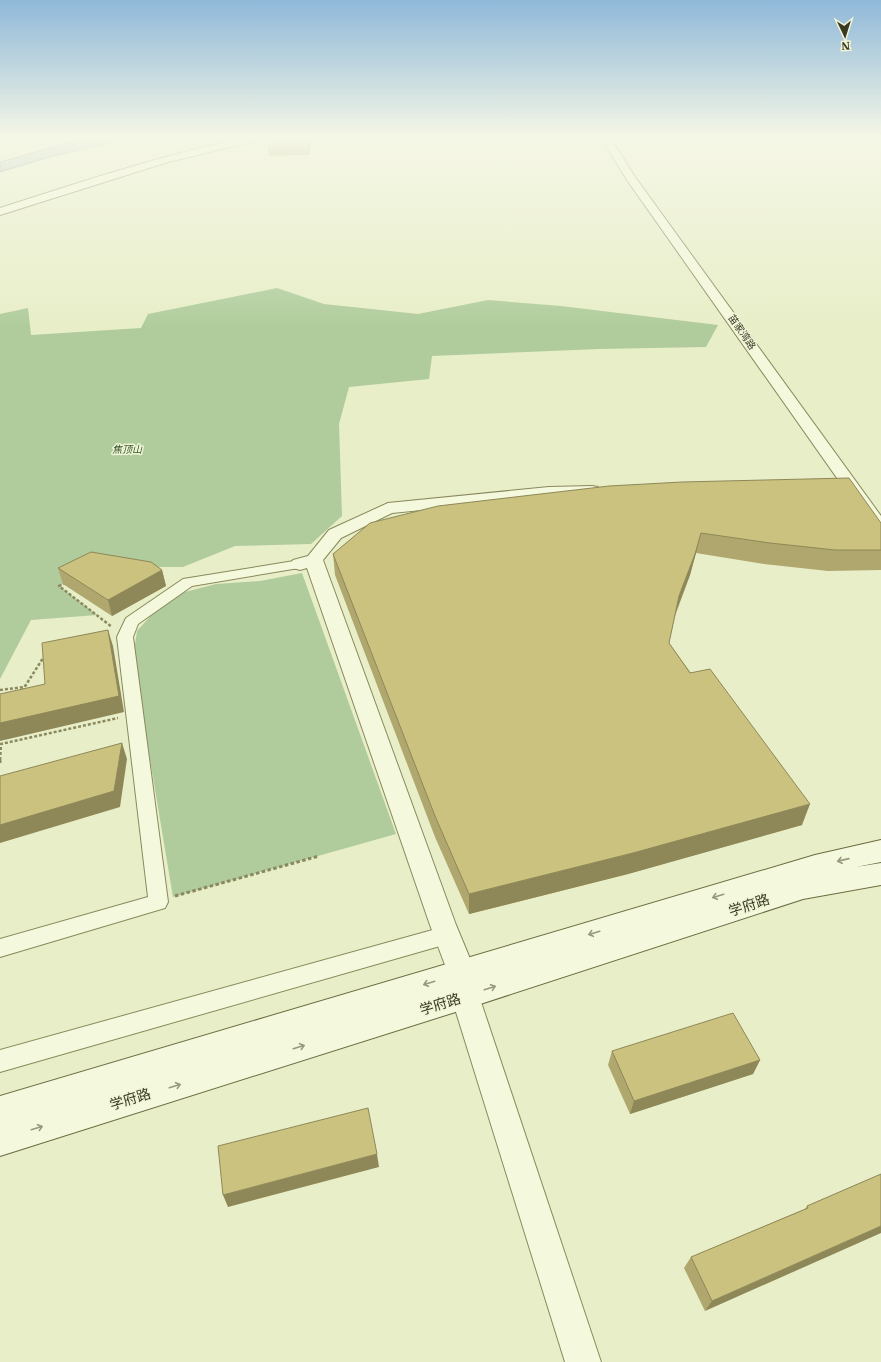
<svg xmlns="http://www.w3.org/2000/svg" width="881" height="1362" font-family="'IBM Plex Serif','Noto Sans SC',serif">
  <rect width="100%" height="100%" fill="#e8eec8"/>
  <g fill="#b0cc9c">
    <path d="M 277,288 L 324,304 L 418,314 L 488,300 L 561,306 L 718,325 L 706,347 L 599,349 L 432,356 L 429,379 L 349,387 L 339,424 L 342,516 L 311,544 L 235,546 L 183,567 L 96,567 L 59,586 L 97,615 L 31,620 L 0,679 L 0,314 L 28,308 L 31,335 L 141,328 L 148,314 Z"/>
    <path d="M 302,573 L 396,834 L 173,897 L 133,658 L 137,631 L 156,610 L 177,594 L 216,584 L 260,581 Z"/>
  </g>
  <path fill="#a9bec2" stroke="#708991" d="M 93,136 L 135,136 L 46,158 L 0,172 L 0,162 Z"/>
  <g fill="none" stroke-linecap="round" stroke-linejoin="round">
    <defs>
      <g id="minor">
        <path d="M 300,560 L 305,561 L 307,564 L 305,567 L 192,586 L 138,624 L 133,637 L 168,902 L 165,908 L 0,957 L 0,939 L 148,897 L 117,637 L 126,618 L 183,579 Z"/>
        <path d="M 447,926 L 454,929 L 457,935 L 454,941 L 447,944 L 0,1072 L 0,1050 Z"/>
      </g>
      <g id="tertiary">
        <path d="M 252,136 L 270,136 L 269,138 L 168,162 L 0,215 L 0,208 C 83,181 166,154 252,136 Z"/>
        <path d="M 600,136 L 609,136 L 635,177 L 881,516 L 881,533 L 875,532 L 627,180 Z"/>
        <path d="M 592,486 L 598,487 L 600,491 L 598,495 L 549,497 L 392,513 L 341,538 L 323,560 L 456,925 L 476,973 L 479,996 L 601,1362 L 565,1362 L 451,996 L 448,973 L 430,925 L 307,568 L 300,570 L 293,568 L 291,564 L 293,560 L 308,556 L 329,530 L 388,503 L 549,487 Z"/>
      </g>
      <path id="secondary" d="M 881,840 L 881,862 L 856,867 L 881,863 L 881,885 L 803,899 L 465,1009 L 0,1156 L 0,1096 L 815,855 Z"/>
    </defs>
    <use href="#minor" stroke="#8a895d" stroke-width="2"/>
    <use href="#tertiary" stroke="#8a895d" stroke-width="2"/>
    <use href="#secondary" stroke="#6c6a40" stroke-width="2"/>
    <g stroke="#8a895d" stroke-width="2.5" stroke-dasharray="3 2" stroke-linecap="butt">
      <path d="M 66,583 L 59,586 L 112,627"/>
      <path d="M 0,690 L 24,687"/>
      <path d="M 22,691 L 45,655"/>
      <path d="M 0,760 L 1,744 L 118,718"/>
    </g>
    <g stroke="#8a895d" stroke-width="3" stroke-dasharray="3.5 2.5" stroke-linecap="butt">
      <path d="M 0,763 L 0,759"/>
      <path d="M 175,896 L 319,856"/>
    </g>
    <use href="#minor" fill="#f4f8dc" fill-rule="evenodd"/>
    <use href="#tertiary" fill="#f4f8dc" fill-rule="evenodd"/>
    <use href="#secondary" fill="#f4f8dc" fill-rule="evenodd"/>
  </g>
  <g fill="#afa76d">
    <path d="M 271,136 L 311,136 L 309,155 L 269,156 L 268,149 Z"/>
    <path d="M 370,523 L 881,523 L 881,570 L 828,571 L 764,564 L 696,553 L 690,575 L 675,616 L 669,643 L 802,825 L 628,874 L 469,914 L 435,837 L 335,575 L 333,554 Z"/>
    <path d="M 58,568 L 162,570 L 166,586 L 112,616 L 63,584 Z"/>
    <path d="M 612,1051 L 760,1060 L 753,1074 L 630,1114 L 608,1065 Z"/>
    <path d="M 881,1174 L 705,1311 L 684,1268 L 691,1257 L 805,1209 L 807,1206 Z"/>
  </g>
  <g fill="#8e8859">
    <path d="M 310,136 L 311,136 L 311,138 L 309,155 L 308,148 Z"/>
    <path d="M 701,533 L 696,553 L 690,575 L 674,617 L 679,596 Z"/>
    <path d="M 162,570 L 166,586 L 112,616 L 108,600 Z"/>
    <path d="M 108,630 L 113,646 L 124,712 L 0,741 L 0,723 Z"/>
    <path d="M 122,743 L 127,759 L 120,807 L 0,843 L 0,825 Z"/>
    <path d="M 810,804 L 802,825 L 628,874 L 469,914 L 469,894 Z"/>
    <path d="M 760,1060 L 753,1074 L 630,1114 L 634,1101 Z"/>
    <path d="M 377,1154 L 379,1167 L 228,1207 L 223,1195 Z"/>
    <path d="M 881,1226 L 881,1233 L 705,1311 L 712,1301 Z"/>
  </g>
  <g fill="#cbc27f" stroke="#8e8859">
    <path d="M 271,136 L 310,136 L 308,148 L 268,149 Z"/>
    <path d="M 849,478 L 881,523 L 881,550 L 835,550 L 770,543 L 701,533 L 695,554 L 679,596 L 669,643 L 690,673 L 710,669 L 810,804 L 633,853 L 469,894 L 435,816 L 333,554 L 370,523 L 438,506 L 609,486 L 682,482 Z"/>
    <path d="M 91,552 L 151,562 L 162,570 L 108,600 L 58,568 Z"/>
    <path d="M 108,630 L 119,696 L 0,723 L 0,694 L 45,684 L 42,643 Z"/>
    <path d="M 122,743 L 114,791 L 0,825 L 0,776 Z"/>
    <path d="M 733,1013 L 760,1060 L 634,1101 L 612,1051 Z"/>
    <path d="M 368,1108 L 377,1154 L 223,1195 L 218,1146 Z"/>
    <path d="M 881,1174 L 881,1226 L 712,1301 L 691,1257 L 808,1208 L 807,1206 Z"/>
  </g>
  <defs><path id="oneway-shaft" d="M-6 0H5M1.5-3L5.5 0L1.5 3" fill="none" stroke-width="1.6" stroke-linecap="round" stroke-linejoin="round"/></defs>
  <g stroke="#97987e">
    <use href="#oneway-shaft" transform="translate(843 860) rotate(167)"/>
    <use href="#oneway-shaft" transform="translate(718 896) rotate(163)"/>
    <use href="#oneway-shaft" transform="translate(594 933) rotate(163)"/>
    <use href="#oneway-shaft" transform="translate(429 983) rotate(163)"/>
    <use href="#oneway-shaft" transform="translate(490 988) rotate(-18)"/>
    <use href="#oneway-shaft" transform="translate(299 1047) rotate(-17)"/>
    <use href="#oneway-shaft" transform="translate(175 1086) rotate(-17)"/>
    <use href="#oneway-shaft" transform="translate(37 1128) rotate(-17)"/>
  </g>
  <linearGradient id="sky" x2="0" y2="1"><stop stop-color="#8fb8d9"/><stop offset="0.42" stop-color="#f5f7e6"/><stop offset="1" stop-color="#f5f7e6" stop-opacity="0"/></linearGradient>
  <rect width="881" height="327" fill="url(#sky)"/>
  <g text-anchor="middle" dominant-baseline="central" stroke-width="3" stroke-linejoin="round" paint-order="stroke">
    <g font-size="10" fill="#3a3921" stroke="#f0f5d8">
      <text transform="translate(742 332) rotate(55)">苗家湾路</text>
    </g>
    <g font-size="10" font-style="italic" fill="#355628" stroke="#f0f5d8">
      <text x="127" y="449">焦顶山</text>
    </g>
    <g font-size="14" fill="#3a3921" stroke="#f0f5d8">
      <text transform="translate(749 905) rotate(-18)">学府路</text>
      <text transform="translate(440 1004) rotate(-17)">学府路</text>
      <text transform="translate(130 1099) rotate(-17)">学府路</text>
    </g>
  </g>
  <g transform="translate(845 36) rotate(176)" stroke="#f0f5d8" stroke-width="3" paint-order="stroke">
  <path d="M0-3L7 15L0 10L-7 15Z" fill="#3a3921"/>
  <text y="-6" font-size="11" font-weight="bold" text-anchor="middle" fill="#3a3921">N</text>
  </g>
</svg>
